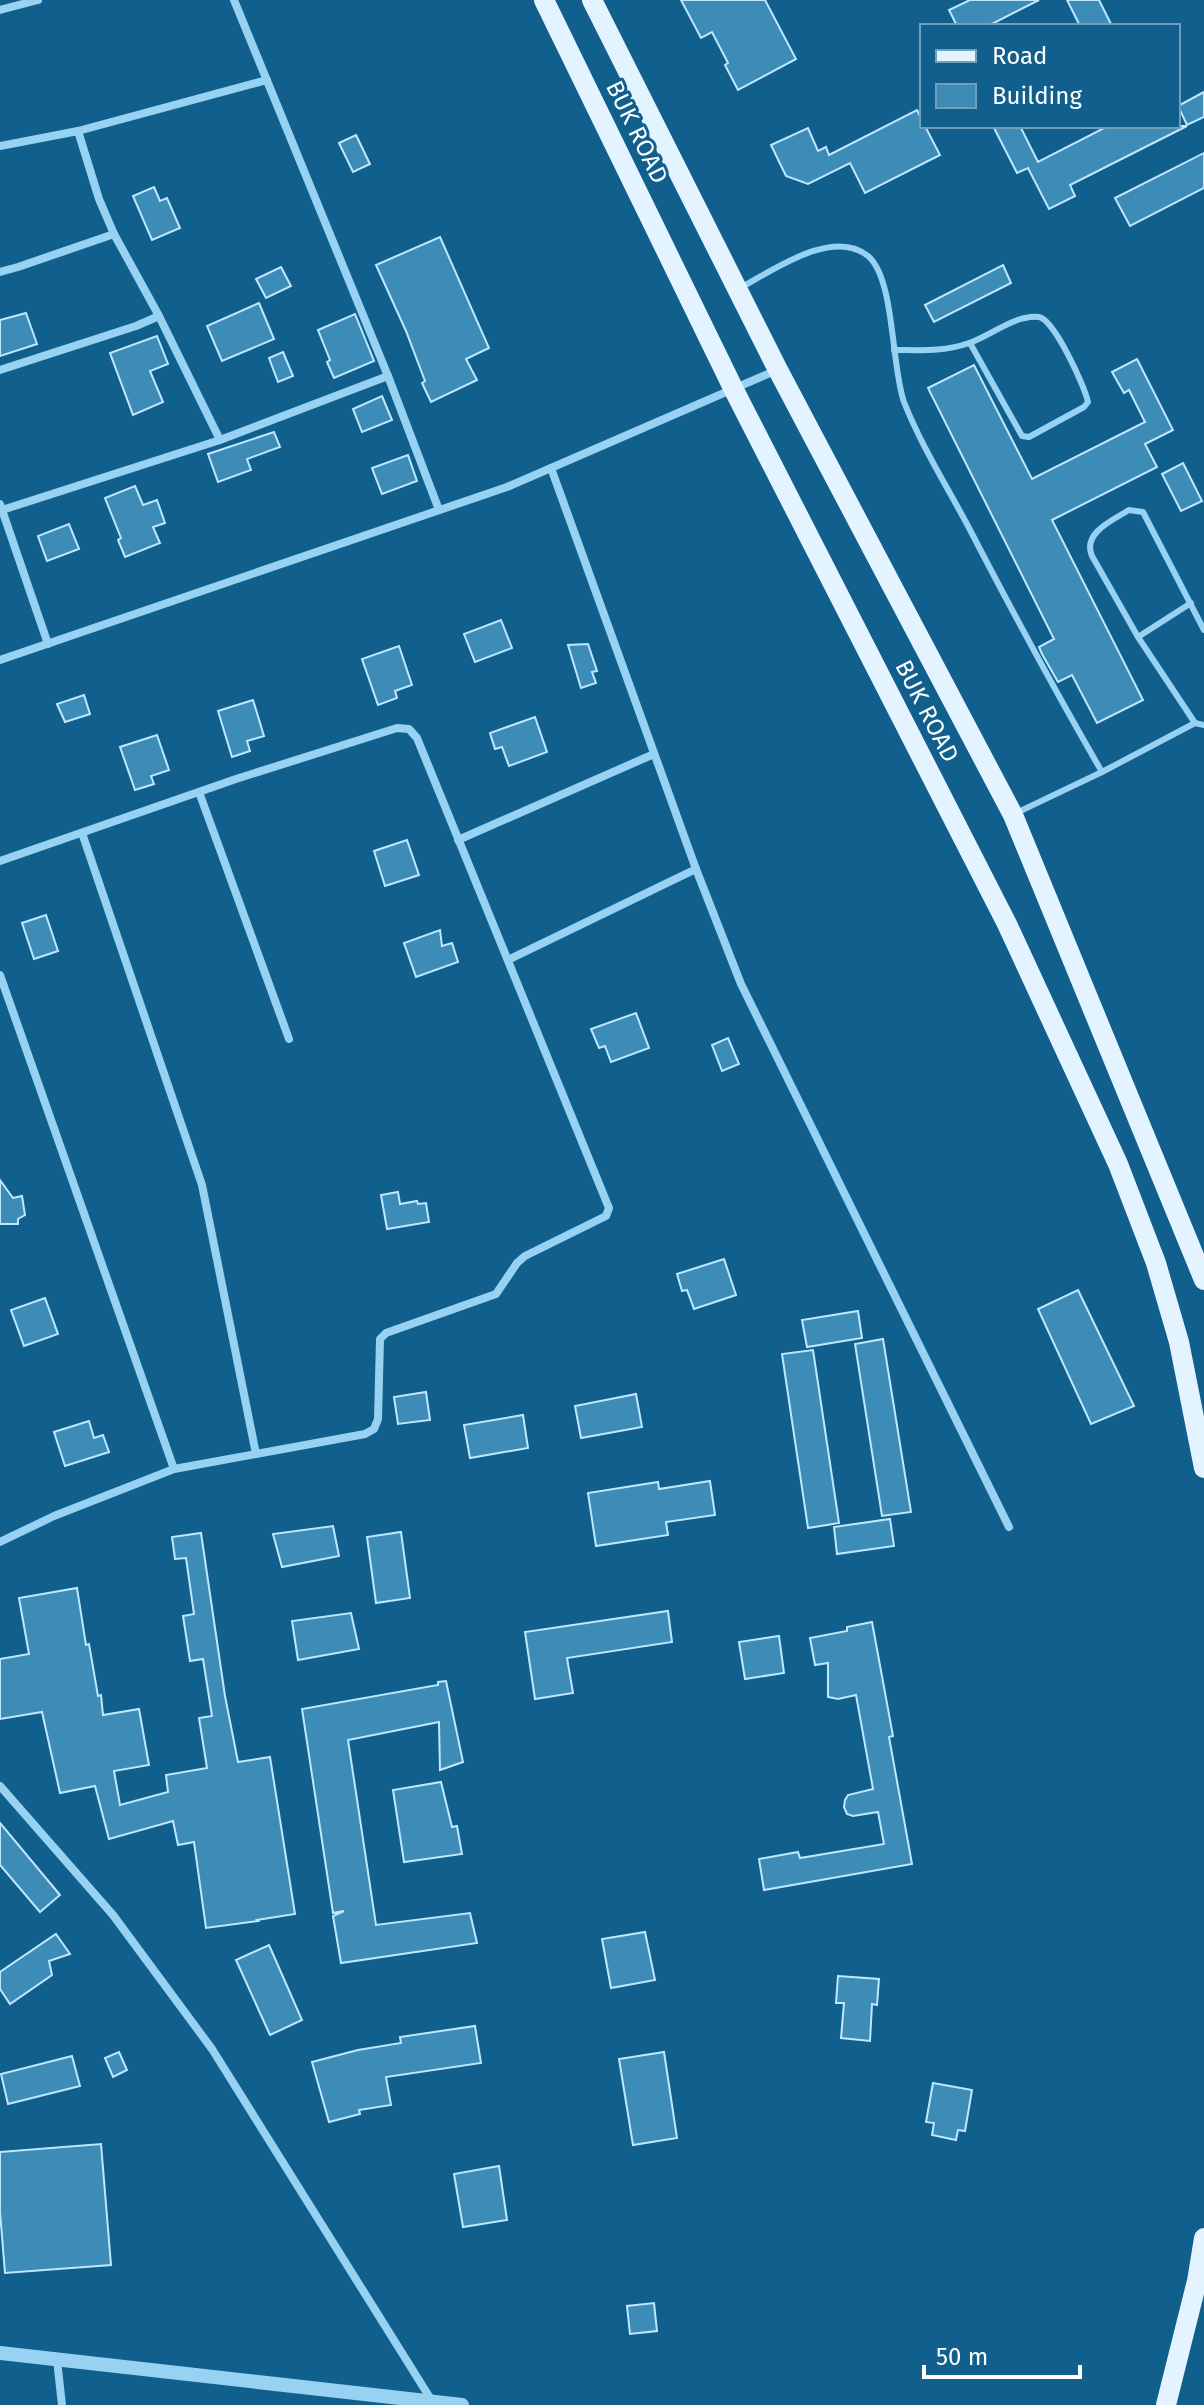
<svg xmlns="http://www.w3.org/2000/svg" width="1204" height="2405" font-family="'Fira Sans',sans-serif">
  <rect width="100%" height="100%" fill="#105f8d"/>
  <g fill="#3d8cb8" stroke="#bfe7fd" stroke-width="2">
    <path d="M 681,0 L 765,0 L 796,59 L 738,90 L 725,65 L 728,63 L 712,32 L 701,38 Z"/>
    <path d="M 970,0 L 1039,0 L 988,26 L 957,26 L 949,10 Z"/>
    <path d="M 1067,0 L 1099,0 L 1112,26 L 1080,26 Z"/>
    <path d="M 1204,92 L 1204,117 L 1187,125 L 1178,106 Z"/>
    <path d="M 917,110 L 922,120 L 922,126 L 925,126 L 940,155 L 865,193 L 850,163 L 808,184 L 786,176 L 771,145 L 808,128 L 818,151 L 826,147 L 829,155 Z"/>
    <path d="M 993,126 L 1020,126 L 1038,162 L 1108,126 L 1187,126 L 1070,185 L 1075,196 L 1049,209 L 1028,168 L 1017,173 Z"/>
    <path d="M 356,135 L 370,164 L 353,172 L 339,143 Z"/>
    <path d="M 1204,153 L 1204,188 L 1130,226 L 1115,198 Z"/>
    <path d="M 154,187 L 160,201 L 167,198 L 180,228 L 152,240 L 133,196 Z"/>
    <path d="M 440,237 L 489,348 L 466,359 L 477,380 L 431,402 L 422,383 L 425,381 L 406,331 L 376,265 Z"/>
    <path d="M 1003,265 L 1011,283 L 934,322 L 925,305 Z"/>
    <path d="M 281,267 L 291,286 L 266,298 L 256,279 Z"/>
    <path d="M 259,303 L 274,339 L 222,361 L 207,326 Z"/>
    <path d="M 26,313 L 37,344 L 0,356 L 0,320 Z"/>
    <path d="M 355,314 L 374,361 L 334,378 L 327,362 L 330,360 L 318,330 Z"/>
    <path d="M 157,336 L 168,364 L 150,371 L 163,402 L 133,415 L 110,353 Z"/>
    <path d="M 283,352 L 293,376 L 278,382 L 269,358 Z"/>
    <path d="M 1137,359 L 1173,430 L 1145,444 L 1157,467 L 1052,520 L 1143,700 L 1097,723 L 1072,675 L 1058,682 L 1042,654 L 1039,647 L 1054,639 L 928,388 L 974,365 L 1032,479 L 1145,422 L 1129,390 L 1124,393 L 1112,372 Z"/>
    <path d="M 382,396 L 392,420 L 362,432 L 353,409 Z"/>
    <path d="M 274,432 L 280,447 L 247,459 L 251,470 L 218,482 L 208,454 Z"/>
    <path d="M 408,455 L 417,481 L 382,494 L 372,468 Z"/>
    <path d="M 1183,463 L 1202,501 L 1181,511 L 1162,474 Z"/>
    <path d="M 135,486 L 143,505 L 157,500 L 165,523 L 153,527 L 160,543 L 125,557 L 118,540 L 121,538 L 105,498 Z"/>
    <path d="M 69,524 L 79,549 L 47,561 L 38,536 Z"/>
    <path d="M 501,620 L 512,648 L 475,662 L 464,634 Z"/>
    <path d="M 588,644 L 597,671 L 592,672 L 596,683 L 581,688 L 568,645 Z"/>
    <path d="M 399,646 L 412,685 L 395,691 L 397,698 L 378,705 L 362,659 Z"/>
    <path d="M 84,695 L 90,714 L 65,722 L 57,704 Z"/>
    <path d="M 253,700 L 264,736 L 247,741 L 250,751 L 232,757 L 218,711 Z"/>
    <path d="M 535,717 L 547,752 L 509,766 L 502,747 L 495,749 L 490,733 Z"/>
    <path d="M 157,735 L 169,770 L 151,776 L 154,784 L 135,790 L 120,747 Z"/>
    <path d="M 407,840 L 419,875 L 385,886 L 374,851 Z"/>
    <path d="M 46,915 L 58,951 L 34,959 L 22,923 Z"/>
    <path d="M 440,930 L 442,946 L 452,943 L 458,962 L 416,977 L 404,943 Z"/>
    <path d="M 636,1013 L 649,1048 L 611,1062 L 605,1046 L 599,1048 L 591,1029 Z"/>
    <path d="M 728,1038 L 739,1064 L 722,1071 L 712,1045 Z"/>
    <path d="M 0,1180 L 13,1198 L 22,1196 L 25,1215 L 18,1219 L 18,1224 L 0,1224 Z"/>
    <path d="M 398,1192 L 400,1204 L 417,1201 L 418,1204 L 426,1203 L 429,1222 L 387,1229 L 381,1195 Z"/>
    <path d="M 724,1259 L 736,1295 L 694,1309 L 687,1290 L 682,1291 L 677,1274 Z"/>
    <path d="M 1078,1290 L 1134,1406 L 1091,1424 L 1038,1309 Z"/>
    <path d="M 45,1298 L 58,1334 L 24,1346 L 11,1310 Z"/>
    <path d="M 858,1311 L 862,1338 L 807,1347 L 802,1320 Z"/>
    <path d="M 883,1339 L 911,1512 L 882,1516 L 855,1344 Z"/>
    <path d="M 813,1350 L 839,1523 L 808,1528 L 782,1354 Z"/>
    <path d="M 426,1392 L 430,1420 L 398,1424 L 394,1397 Z"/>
    <path d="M 636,1394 L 642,1427 L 581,1438 L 575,1406 Z"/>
    <path d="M 523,1415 L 528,1448 L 470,1458 L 464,1425 Z"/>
    <path d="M 89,1421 L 94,1438 L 103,1435 L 109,1452 L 65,1466 L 54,1432 Z"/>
    <path d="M 710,1481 L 715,1515 L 666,1522 L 668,1535 L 596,1546 L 588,1493 L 658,1482 L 659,1489 Z"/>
    <path d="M 890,1519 L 894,1546 L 837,1554 L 834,1527 Z"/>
    <path d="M 333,1526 L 339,1556 L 282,1567 L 273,1534 Z"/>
    <path d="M 401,1532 L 410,1598 L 376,1603 L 367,1537 Z"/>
    <path d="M 201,1533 L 225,1696 L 238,1762 L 270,1757 L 295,1914 L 257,1920 L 258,1921 L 206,1928 L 194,1842 L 178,1845 L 173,1821 L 109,1839 L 95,1786 L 60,1793 L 42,1712 L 0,1719 L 0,1659 L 29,1654 L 19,1598 L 77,1588 L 86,1645 L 89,1644 L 98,1696 L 101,1695 L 103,1715 L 139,1709 L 149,1765 L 114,1771 L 120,1805 L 168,1792 L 166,1775 L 207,1768 L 199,1718 L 212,1716 L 203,1659 L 190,1661 L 183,1616 L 194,1614 L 186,1558 L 175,1559 L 172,1537 Z"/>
    <path d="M 668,1611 L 672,1642 L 567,1658 L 573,1693 L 535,1699 L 525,1632 Z"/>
    <path d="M 351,1613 L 359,1649 L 298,1660 L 292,1621 Z"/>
    <path d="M 872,1622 L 893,1736 L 889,1737 L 912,1864 L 764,1890 L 759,1859 L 798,1852 L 800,1858 L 884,1844 L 878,1812 L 853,1816 L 847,1814 L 844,1807 L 845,1800 L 848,1795 L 873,1789 L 856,1695 L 838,1699 L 828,1697 L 828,1663 L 815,1665 L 810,1638 L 847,1631 L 847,1627 Z"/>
    <path d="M 779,1636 L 784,1673 L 745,1679 L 739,1642 Z"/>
    <path d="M 446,1681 L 463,1762 L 440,1770 L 439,1722 L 348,1740 L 376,1925 L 470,1913 L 477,1943 L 341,1963 L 333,1916 L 344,1911 L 333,1913 L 302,1709 L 438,1685 L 438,1682 Z"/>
    <path d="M 441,1782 L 452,1827 L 457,1826 L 462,1854 L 404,1862 L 393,1790 Z"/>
    <path d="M 0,1823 L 60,1895 L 40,1912 L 0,1865 Z"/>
    <path d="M 645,1932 L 655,1980 L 611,1988 L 602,1939 Z"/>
    <path d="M 56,1934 L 70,1954 L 49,1961 L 52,1975 L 10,2004 L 0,1989 L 0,1972 Z"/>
    <path d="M 269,1945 L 302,2020 L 270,2035 L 236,1960 Z"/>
    <path d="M 838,1976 L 879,1979 L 877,2005 L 872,2004 L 870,2041 L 841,2038 L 844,2003 L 836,2003 Z"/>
    <path d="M 475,2026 L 481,2063 L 386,2077 L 391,2105 L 359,2110 L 360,2114 L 329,2122 L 312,2062 L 358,2050 L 401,2043 L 400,2037 Z"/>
    <path d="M 119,2052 L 127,2070 L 113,2077 L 105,2058 Z"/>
    <path d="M 664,2052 L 677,2138 L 633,2145 L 619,2059 Z"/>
    <path d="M 72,2056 L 80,2086 L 8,2104 L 1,2074 Z"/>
    <path d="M 933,2083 L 972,2090 L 965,2131 L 958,2130 L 956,2140 L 932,2135 L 934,2123 L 926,2122 Z"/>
    <path d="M 101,2144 L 111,2265 L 5,2273 L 0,2212 L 0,2152 Z"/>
    <path d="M 499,2166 L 507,2220 L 463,2227 L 454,2174 Z"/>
    <path d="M 654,2303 L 657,2331 L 630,2334 L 627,2306 Z"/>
  </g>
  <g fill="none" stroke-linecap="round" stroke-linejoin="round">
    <g stroke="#98d2f2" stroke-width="6">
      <path d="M 740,288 C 772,271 833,227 868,256 C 895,279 891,366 904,402 C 921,445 946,485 968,526 C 1011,609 1055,691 1102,772"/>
      <path d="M 894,350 C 920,350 944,352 969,343 C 990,336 1016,314 1039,317 C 1054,319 1085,387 1088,402 L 1084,407 L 1029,437 L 1022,436 L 970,343"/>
      <path d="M 1138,637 L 1191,603"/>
      <path d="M 1195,723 L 1138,637 L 1092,556 C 1082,533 1113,520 1129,510 L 1143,512 L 1204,630"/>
      <path d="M 1016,813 L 1102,772 L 1195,723 L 1204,725"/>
    </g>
    <g stroke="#98d2f2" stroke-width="8">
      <path d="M 234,0 L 388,376 L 439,510"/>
      <path d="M 0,10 L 38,0"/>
      <path d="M 78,131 L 99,199 L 114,234 L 159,316 L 220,440"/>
      <path d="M 0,146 L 78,131 L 267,80"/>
      <path d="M 0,272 L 18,267 L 114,234"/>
      <path d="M 0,370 L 136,326 L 159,316"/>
      <path d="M 551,468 L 696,869 L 741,984 L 1009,1527"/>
      <path d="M 0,504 L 48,644"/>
      <path d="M 2,510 L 220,440 L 388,376"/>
      <path d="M 0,660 L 507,487 L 777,370"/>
      <path d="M 199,792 L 289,1039"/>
      <path d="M 82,833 L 202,1185 L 256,1454"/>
      <path d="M 458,840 L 654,754"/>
      <path d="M 0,861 L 236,779 L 397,728 L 409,729 L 417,738 L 609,1208 L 606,1216 L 525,1256 L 517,1263 L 496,1294 L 386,1333 L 380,1339 L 378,1419 L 374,1429 L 365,1434 L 174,1469 L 54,1516 L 0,1542"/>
      <path d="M 508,960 L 696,869"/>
      <path d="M 0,975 L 174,1469"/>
      <path d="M 0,1786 L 113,1915 L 212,2049 L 432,2401"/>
      <path d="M 57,2360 L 62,2405"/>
    </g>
    <path stroke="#98d2f2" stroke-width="14" d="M 0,2353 L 462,2405"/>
    <g stroke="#e3f3ff" stroke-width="20">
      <path d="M 544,0 L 734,390 L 1007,924 L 1118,1164 L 1156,1263 L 1179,1342 L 1204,1468"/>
      <path d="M 592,0 L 778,370 L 1013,815 L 1204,1280"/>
      <path d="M 1166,2405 L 1197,2281 L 1204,2238"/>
    </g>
  </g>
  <g text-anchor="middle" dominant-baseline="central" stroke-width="6" stroke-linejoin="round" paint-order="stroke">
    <g font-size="24" fill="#fff" stroke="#105f8d">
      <text transform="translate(637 132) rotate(64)">BUK ROAD</text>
      <text transform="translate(927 711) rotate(63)">BUK ROAD</text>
    </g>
  </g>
  <rect x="920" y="24" width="260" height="104" fill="#105f8d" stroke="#709fbb" stroke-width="2"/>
  <rect x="936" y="50" width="40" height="12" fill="#e3f3ff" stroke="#709fbb" stroke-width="2"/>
  <text x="992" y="64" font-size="24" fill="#ffffff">Road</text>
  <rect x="936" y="84" width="40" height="24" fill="#3d8cb8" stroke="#709fbb" stroke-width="2"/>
  <text x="992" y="104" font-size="24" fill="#ffffff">Building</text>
  <path d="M924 2365v12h156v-12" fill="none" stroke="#ffffff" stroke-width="4"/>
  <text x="936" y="2365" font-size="24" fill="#ffffff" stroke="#105f8d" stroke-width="6" paint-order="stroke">50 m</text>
</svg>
